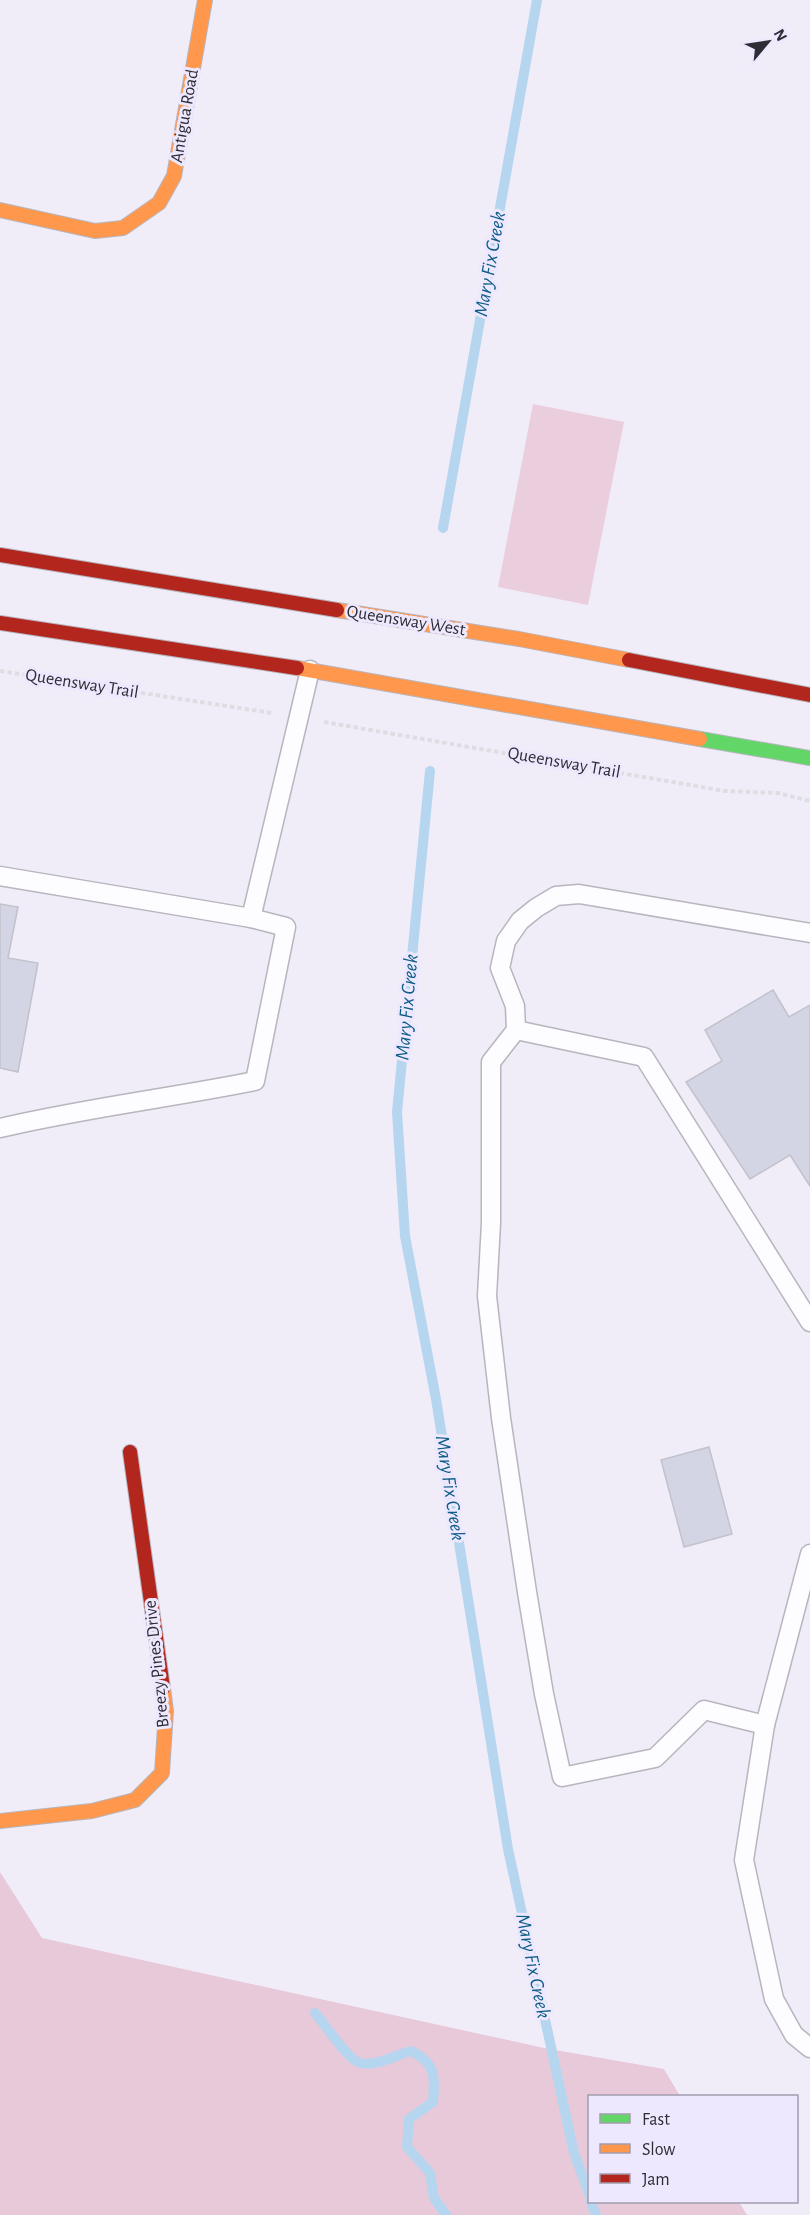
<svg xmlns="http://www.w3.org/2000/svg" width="810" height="2215" font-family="'Alegreya Sans',sans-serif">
  <rect width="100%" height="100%" fill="#f0edf9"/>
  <path fill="#eacede" d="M 533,404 L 624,422 L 588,605 L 498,587 Z"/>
  <path fill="#e8c9da" d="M 0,1872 L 42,1938 L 544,2048 L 664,2069 L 680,2096 L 590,2096 L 590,2202 L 739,2202 L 747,2215 L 0,2215 Z"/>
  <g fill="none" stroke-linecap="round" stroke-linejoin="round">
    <g stroke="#b6d5ef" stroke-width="10">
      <path d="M 443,528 L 537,0"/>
      <path d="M 430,771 L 397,1112 L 405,1236 L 436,1399 L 508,1849 L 574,2153 L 590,2196"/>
      <path d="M 315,2013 C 324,2023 348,2060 360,2063 C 375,2067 396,2055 411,2051 C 436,2063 435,2077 433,2102 L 409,2119 L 407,2147 L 430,2173 L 434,2198 L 446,2215"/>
      <path d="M 591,2202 L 596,2215"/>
    </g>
  </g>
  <g fill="#d3d5e4" stroke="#c2c2cb" stroke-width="1.5">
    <path d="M 0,904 L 18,907 L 8,958 L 38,963 L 18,1072 L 0,1068 Z"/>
    <path d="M 773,990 L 789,1017 L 810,1005 L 810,1186 L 790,1155 L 750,1179 L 686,1082 L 722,1061 L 705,1030 Z"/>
    <path d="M 709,1447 L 732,1534 L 684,1547 L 661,1460 Z"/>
  </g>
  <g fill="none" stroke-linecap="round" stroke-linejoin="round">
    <defs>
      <g id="lane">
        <path d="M 0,876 L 251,918"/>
        <path d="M 516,1030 L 644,1057 L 810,1322"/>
        <path d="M 0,1128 C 84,1108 170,1098 255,1081 L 286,927 L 251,918 L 310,670"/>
        <path d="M 810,1554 L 765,1725 L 744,1860 L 774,1999 L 794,2035 L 810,2048"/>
        <path d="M 765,1725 L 704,1710 L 655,1758 L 562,1777 L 544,1694 L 527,1592 L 501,1418 L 487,1296 L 491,1223 L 491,1062 L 516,1030 L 515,1006 L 500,968 L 506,941 L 520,921 L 536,908 L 556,896 L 579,894 L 810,933"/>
      </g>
      <path id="fast" d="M 700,739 L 810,758"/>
      <g id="slow">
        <path d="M 0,210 L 95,231 L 123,228 L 159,203 L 174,176 L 205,0"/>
        <path d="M 337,610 L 519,639 L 629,660"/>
        <path d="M 297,668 L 700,739"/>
        <path d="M 0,1821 L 92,1811 L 135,1800 L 162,1773 L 166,1711 L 163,1688"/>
      </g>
      <g id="jam">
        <path d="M 0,555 L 337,610"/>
        <path d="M 0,623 L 297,668"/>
        <path d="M 629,660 L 810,695"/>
        <path d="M 130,1452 L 163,1688"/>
      </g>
    </defs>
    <use href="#lane" stroke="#b7b5be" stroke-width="21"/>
    <use href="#fast" stroke="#b7b5be" stroke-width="16"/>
    <use href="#slow" stroke="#b7b5be" stroke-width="16"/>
    <use href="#jam" stroke="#b7b5be" stroke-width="16"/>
    <g stroke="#dedde1" stroke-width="4" stroke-dasharray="4.5 3" stroke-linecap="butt">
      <path d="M 0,671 L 272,713"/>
      <path d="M 324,722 L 725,791 L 778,793 L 810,801"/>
    </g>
    <use href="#lane" stroke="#fdfcfe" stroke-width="18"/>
    <use href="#fast" stroke="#63d668" stroke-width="14"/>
    <use href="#slow" stroke="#ff974d" stroke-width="14"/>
    <use href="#jam" stroke="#b3261e" stroke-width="14"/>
  </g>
  <g text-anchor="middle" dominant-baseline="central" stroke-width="6" stroke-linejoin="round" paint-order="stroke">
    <g font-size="18" fill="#2e2c34" stroke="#ede8fe">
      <text transform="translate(185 116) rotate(-80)">Antigua Road</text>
      <text transform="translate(406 621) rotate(9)">Queensway West</text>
      <text transform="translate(82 684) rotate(9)">Queensway Trail</text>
      <text transform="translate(564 763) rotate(10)">Queensway Trail</text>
      <text transform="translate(157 1664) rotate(-96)">Breezy Pines Drive</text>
    </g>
    <g font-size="20" font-style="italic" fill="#0c5c85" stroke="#ede8fe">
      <text transform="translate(490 264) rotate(-80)">Mary Fix Creek</text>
      <text transform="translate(407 1007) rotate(-85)">Mary Fix Creek</text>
      <text transform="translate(450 1488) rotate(81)">Mary Fix Creek</text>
      <text transform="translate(533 1966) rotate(78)">Mary Fix Creek</text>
    </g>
  </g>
  <rect x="588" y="2095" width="210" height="108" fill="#ede8fe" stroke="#a19dad" stroke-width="1.5"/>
  <rect x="600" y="2114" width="30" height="9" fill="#63d668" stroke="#a19dad" stroke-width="1.5"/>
  <text x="642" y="2125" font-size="18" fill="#2e2c34">Fast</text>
  <rect x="600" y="2144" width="30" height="9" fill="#ff974d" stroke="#a19dad" stroke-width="1.5"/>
  <text x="642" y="2155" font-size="18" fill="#2e2c34">Slow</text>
  <rect x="600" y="2174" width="30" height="9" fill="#b3261e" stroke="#a19dad" stroke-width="1.5"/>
  <text x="642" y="2185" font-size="18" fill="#2e2c34">Jam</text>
  <g transform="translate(768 42) rotate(61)" stroke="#ede8fe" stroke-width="4.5" paint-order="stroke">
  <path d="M0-4.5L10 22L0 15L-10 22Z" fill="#2e2c34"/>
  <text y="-9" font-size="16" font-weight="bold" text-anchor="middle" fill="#2e2c34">N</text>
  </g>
</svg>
